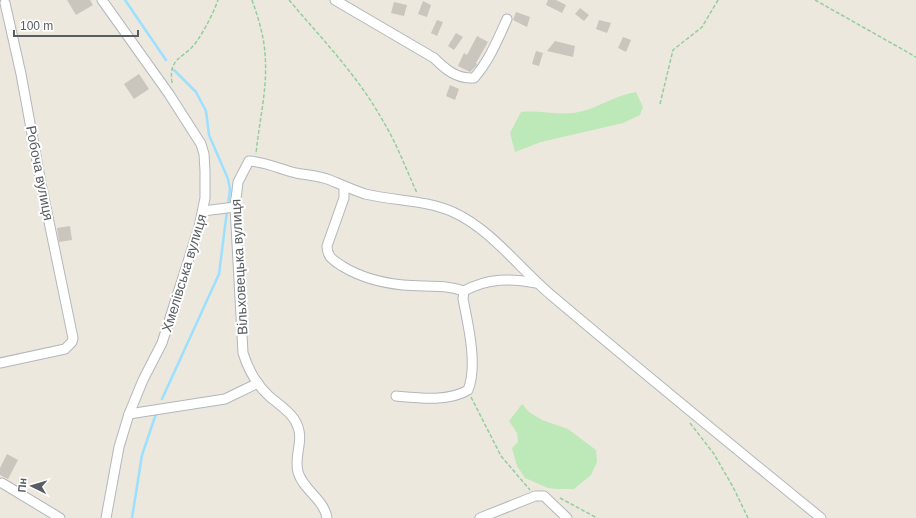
<svg xmlns="http://www.w3.org/2000/svg" width="916" height="518" font-family="Arial,sans-serif">
  <rect width="100%" height="100%" fill="#ede8de"/>
  <g fill="#bde8b7">
    <path d="M 636,92 L 643,107 L 640,115 L 623,123 L 541,142 L 515,152 L 510,133 L 521,112 C 539,110 556,115 574,113 C 596,110 614,95 636,92 Z"/>
    <path d="M 522,404 L 529,412 L 542,420 L 568,429 L 596,450 L 597,462 L 591,475 L 574,489 L 557,489 L 548,488 L 525,478 L 517,466 L 512,448 L 518,442 L 517,433 L 509,421 Z"/>
  </g>
  <g fill="none" stroke-linecap="round" stroke-linejoin="round">
    <g stroke="#9ce0ff" stroke-width="2.5">
      <path d="M 125,0 L 166,60"/>
      <path d="M 174,70 L 196,92 L 206,111 L 209,135 L 228,179 L 230,189 L 228,206"/>
      <path d="M 162,399 L 219,274 L 227,211"/>
      <path d="M 132,518 L 142,455 L 156,414"/>
    </g>
  </g>
  <g fill="#cac5bd">
    <path d="M 67,0 L 90,0 L 93,5 L 76,15 Z"/>
    <path d="M 548,0 L 556,0 L 566,5 L 562,13 L 546,5 Z"/>
    <path d="M 423,1 L 431,5 L 427,17 L 418,14 Z"/>
    <path d="M 394,2 L 407,5 L 404,16 L 391,13 Z"/>
    <path d="M 580,8 L 589,15 L 584,21 L 575,14 Z"/>
    <path d="M 516,12 L 530,17 L 527,27 L 513,20 Z"/>
    <path d="M 437,20 L 443,22 L 437,36 L 431,33 Z"/>
    <path d="M 599,20 L 611,23 L 607,33 L 596,29 Z"/>
    <path d="M 456,33 L 463,37 L 454,50 L 448,46 Z"/>
    <path d="M 477,36 L 488,42 L 476,63 L 477,65 L 470,72 L 458,66 L 464,53 L 467,55 Z"/>
    <path d="M 623,37 L 631,40 L 626,52 L 618,48 Z"/>
    <path d="M 555,41 L 575,46 L 573,57 L 547,51 Z"/>
    <path d="M 536,51 L 543,53 L 539,66 L 532,64 Z"/>
    <path d="M 139,74 L 149,89 L 134,99 L 124,84 Z"/>
    <path d="M 450,85 L 459,89 L 455,100 L 446,96 Z"/>
    <path d="M 70,226 L 72,240 L 59,242 L 57,228 Z"/>
    <path d="M 7,454 L 18,460 L 8,479 L 0,475 L 0,468 Z"/>
  </g>
  <g fill="none" stroke-linecap="round" stroke-linejoin="round">
    <defs>
      <g id="minor">
        <path d="M 102,0 L 169,94 L 201,144 L 204,154 L 205,171 L 205,198 L 199,227 L 162,343 L 143,380 L 129,414 L 119,447 L 106,518"/>
        <path d="M 335,0 L 434,58 C 446,70 457,79 474,78 C 489,61 498,39 507,19"/>
        <path d="M 344,187 L 344,198 L 327,246 C 327,257 333,260 342,266 C 360,277 382,283 403,285 C 425,287 444,284 464,291"/>
        <path d="M 203,211 L 235,207"/>
        <path d="M 0,363 L 65,349 L 72,342 L 73,338 L 41,183 L 21,74 L 5,3"/>
        <path d="M 396,396 C 418,398 449,402 468,390 C 478,366 468,324 463,299 L 464,291 C 488,278 510,278 536,283"/>
        <path d="M 129,414 L 225,399 L 258,383"/>
        <path d="M 2,483 L 60,518"/>
        <path d="M 327,518 C 324,499 303,490 298,472 C 293,453 307,439 294,419 C 288,410 278,404 269,396 C 256,384 248,369 243,353 L 235,207 L 238,182 L 249,161 C 265,162 280,169 296,173 C 307,175 320,176 330,180 C 342,185 353,190 365,194 C 395,201 426,200 453,212 C 491,229 520,269 551,295 C 640,370 730,444 821,518"/>
        <path d="M 480,518 L 535,496 L 544,496 L 567,518"/>
      </g>
    </defs>
    <use href="#minor" stroke="#b2b7bb" stroke-width="11"/>
    <g stroke="#92ce9c" stroke-width="1.5" stroke-dasharray="4 2" stroke-linecap="butt">
      <path d="M 252,0 C 258,17 264,36 265,54 C 268,88 259,121 256,154"/>
      <path d="M 289,0 C 322,39 358,76 383,121 C 397,144 406,169 417,193"/>
      <path d="M 815,0 L 916,57"/>
      <path d="M 172,83 C 168,56 185,59 197,41 C 205,29 213,14 218,0"/>
      <path d="M 660,104 L 673,50 L 702,27 L 718,0"/>
      <path d="M 471,397 L 501,456 L 530,490"/>
      <path d="M 690,423 L 714,454 L 733,487 L 748,518"/>
      <path d="M 560,498 L 597,518"/>
    </g>
    <use href="#minor" stroke="#fff" stroke-width="9"/>
  </g>
  <g text-anchor="middle" dominant-baseline="central" stroke-width="4" stroke-linejoin="round" paint-order="stroke">
    <g font-size="14" fill="#585d62" stroke="#fff">
      <text transform="translate(40 173) rotate(79)">Робоча вулиця</text>
      <text transform="translate(239 267) rotate(-93)">Вільховецька вулиця</text>
      <text transform="translate(184 273) rotate(-73)">Хмелівська вулиця</text>
    </g>
  </g>
  <g transform="translate(32 486) rotate(275)" stroke="#ffffff" stroke-width="3" paint-order="stroke">
  <path d="M0-3L7 15L0 10L-7 15Z" fill="#585d62"/>
  <text y="-6" font-size="11" font-weight="bold" text-anchor="middle" fill="#585d62">Пн</text>
  </g>
  <path d="M14 30v6h124v-6" fill="none" stroke="#585d62" stroke-width="2"/>
  <text x="20" y="30" font-size="12" fill="#585d62" stroke="#ffffff" stroke-width="3" paint-order="stroke">100 m</text>
</svg>
